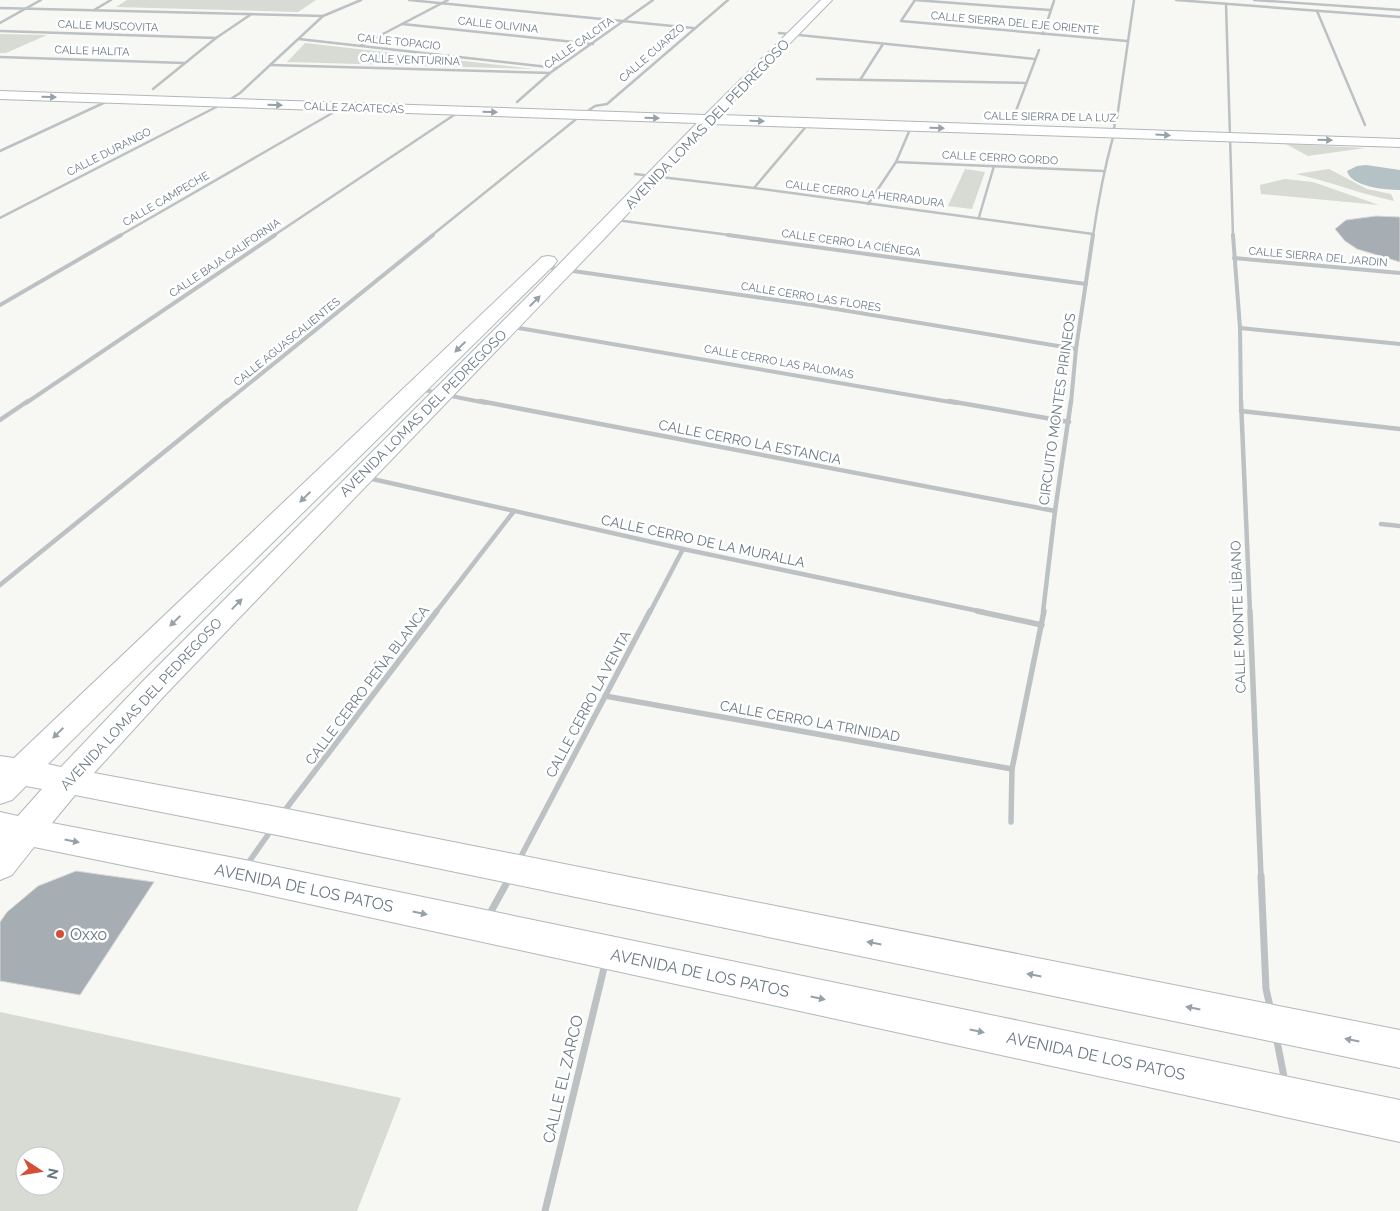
<svg xmlns="http://www.w3.org/2000/svg" width="1400" height="1211" font-family="Raleway,sans-serif">
  <rect width="100%" height="100%" fill="#f7f7f4"/>
  <g fill="#d7dbd4" fill-rule="evenodd">
    <path d="M 127,0 L 316,0 L 298,12 L 116,7 Z"/>
    <path d="M 0,34 L 47,35 L 6,53 L 0,53 Z"/>
    <path d="M 305,43 L 534,69 L 287,62 Z"/>
    <path d="M 1286,144 L 1365,148 L 1308,156 Z"/>
    <path d="M 965,169 L 985,172 L 972,209 L 948,206 Z"/>
    <path d="M 1329,169 L 1367,189 L 1391,194 L 1394,201 C 1360,194 1329,181 1296,174 Z"/>
    <path d="M 1285,179 L 1313,182 L 1379,205 L 1261,194 L 1260,185 Z"/>
    <path d="M 0,1012 L 401,1098 L 357,1211 L 0,1211 ZM 25,1156 L 55,1156 L 55,1186 L 25,1186 Z"/>
  </g>
  <path fill="#b5c2c5" d="M 1366,165 L 1400,170 L 1400,190 C 1386,190 1351,187 1347,171 L 1357,166 Z"/>
  <g fill="#a7aeb3" stroke="#d9d8d7">
    <path d="M 1376,216 L 1400,217 L 1400,262 L 1357,249 L 1345,241 L 1335,229 L 1346,220 Z"/>
    <path d="M 76,871 L 154,882 L 80,995 L 0,981 L 0,922 L 7,912 L 38,886 Z"/>
  </g>
  <g fill="none" stroke-linecap="round" stroke-linejoin="round">
    <defs>
      <path id="secondary" d="M 821,0 L 832,0 L 720,115 L 1400,139 L 1400,147 L 712,124 L 602,241 L 166,694 L 94,773 L 277,807 L 1400,1030 L 1400,1068 L 277,835 L 75,795 L 52,823 L 240,859 L 1400,1100 L 1400,1142 L 240,889 L 34,847 L 12,875 L 0,880 L 0,812 L 18,816 L 42,789 L 26,786 L 12,800 L 0,804 L 0,756 L 14,758 L 542,257 L 548,256 L 554,257 L 557,261 L 554,265 L 48,764 L 61,767 L 145,679 L 533,291 L 697,123 L 0,99 L 0,91 L 705,115 Z"/>
    </defs>
    <use href="#secondary" stroke="#b1b7bb" stroke-width="2"/>
    <g stroke="#bcc1c4" stroke-width="2.5">
      <path d="M 409,0 L 693,28"/>
      <path d="M 914,0 L 1050,10"/>
      <path d="M 915,0 L 901,21 L 1127,41"/>
      <path d="M 1176,0 L 1400,17"/>
      <path d="M 1254,0 L 1400,10"/>
      <path d="M 1226,4 L 1233,236"/>
      <path d="M 0,8 L 323,16"/>
      <path d="M 94,10 L 111,0"/>
      <path d="M 1317,11 L 1365,125"/>
      <path d="M 0,23 L 41,0"/>
      <path d="M 402,24 L 593,44"/>
      <path d="M 0,31 L 216,38"/>
      <path d="M 779,33 L 1035,59"/>
      <path d="M 1043,34 L 1054,1"/>
      <path d="M 299,39 L 557,68"/>
      <path d="M 360,46 L 448,0"/>
      <path d="M 0,57 L 184,63"/>
      <path d="M 270,65 L 550,73"/>
      <path d="M 817,79 L 1025,83"/>
      <path d="M 860,80 L 883,44"/>
      <path d="M 153,89 L 216,38 L 250,15"/>
      <path d="M 517,102 L 550,73 L 653,0"/>
      <path d="M 1014,116 L 1039,50"/>
      <path d="M 0,151 L 110,100"/>
      <path d="M 896,162 L 1103,171"/>
      <path d="M 635,174 L 754,188 L 1093,234"/>
      <path d="M 754,188 L 809,123"/>
      <path d="M 868,204 L 896,162 L 911,127"/>
      <path d="M 979,217 L 994,166"/>
      <path d="M 0,218 L 226,102 L 240,93 L 323,16 L 361,0"/>
      <path d="M 616,220 L 737,236"/>
      <path d="M 119,236 L 341,108"/>
      <path d="M 273,236 L 460,111"/>
      <path d="M 431,236 L 580,116 L 595,106 L 607,104 L 728,0"/>
      <path d="M 1093,236 C 1098,202 1104,170 1113,137 C 1115,130 1113,124 1117,118 L 1134,0"/>
    </g>
    <g stroke="#bcc1c4" stroke-width="4">
      <path d="M 728,235 L 1086,284"/>
      <path d="M 1233,235 L 1240,328 L 1241,403"/>
      <path d="M 1234,258 L 1400,273"/>
      <path d="M 545,267 L 812,305 L 1076,349"/>
      <path d="M 0,305 L 121,235"/>
      <path d="M 513,327 L 956,403"/>
      <path d="M 1240,328 L 1400,344"/>
      <path d="M 420,389 L 438,393"/>
      <path d="M 446,395 L 486,403"/>
      <path d="M 26,403 L 275,235"/>
      <path d="M 225,403 L 433,235"/>
      <path d="M 1071,403 L 1076,349 L 1093,235"/>
    </g>
    <g stroke="#bcc1c4" stroke-width="4.5">
      <path d="M 480,401 L 1055,511"/>
      <path d="M 949,401 L 1069,422"/>
      <path d="M 1241,401 L 1250,612"/>
      <path d="M 1241,411 L 1400,429"/>
      <path d="M 0,420 L 28,401"/>
      <path d="M 368,478 L 683,549 L 983,612"/>
      <path d="M 1381,524 L 1400,526"/>
      <path d="M 0,585 L 227,401"/>
      <path d="M 436,612 L 514,511"/>
      <path d="M 650,612 L 683,549"/>
      <path d="M 1043,612 L 1055,511 L 1071,401"/>
    </g>
    <g stroke="#bcc1c4" stroke-width="5.5">
      <path d="M 977,611 L 1042,625"/>
      <path d="M 1250,611 L 1261,877"/>
      <path d="M 605,696 L 1012,769"/>
      <path d="M 282,814 L 437,611"/>
      <path d="M 1011,822 L 1012,769 L 1044,611"/>
      <path d="M 519,860 L 650,611"/>
      <path d="M 246,866 L 272,829"/>
    </g>
    <g stroke="#bcc1c4" stroke-width="7">
      <path d="M 1261,876 L 1266,989 L 1271,1011"/>
      <path d="M 489,915 L 510,877"/>
      <path d="M 1276,1036 L 1285,1082"/>
      <path d="M 545,1211 L 605,964"/>
    </g>
    <use href="#secondary" fill="#fff" fill-rule="evenodd"/>
  </g>
  <defs><path id="oneway-solid" d="M-6-.8H1V-3.2L6.5 0L1 3.2V.8H-6Z" transform="scale(1.25)"/></defs>
  <g fill="#96a1a8">
    <use href="#oneway-solid" transform="translate(49 97) rotate(2)"/>
    <use href="#oneway-solid" transform="translate(275 105) rotate(2)"/>
    <use href="#oneway-solid" transform="translate(490 112) rotate(2)"/>
    <use href="#oneway-solid" transform="translate(652 118) rotate(2)"/>
    <use href="#oneway-solid" transform="translate(757 121) rotate(1)"/>
    <use href="#oneway-solid" transform="translate(937 128) rotate(2)"/>
    <use href="#oneway-solid" transform="translate(1163 135) rotate(3)"/>
    <use href="#oneway-solid" transform="translate(1325 140) rotate(2)"/>
    <use href="#oneway-solid" transform="translate(535 301) rotate(-45)"/>
    <use href="#oneway-solid" transform="translate(460 347) rotate(136)"/>
    <use href="#oneway-solid" transform="translate(305 497) rotate(136)"/>
    <use href="#oneway-solid" transform="translate(237 604) rotate(-46)"/>
    <use href="#oneway-solid" transform="translate(175 621) rotate(136)"/>
    <use href="#oneway-solid" transform="translate(58 733) rotate(136)"/>
    <use href="#oneway-solid" transform="translate(72 841) rotate(11)"/>
    <use href="#oneway-solid" transform="translate(420 913) rotate(12)"/>
    <use href="#oneway-solid" transform="translate(874 943) rotate(-169)"/>
    <use href="#oneway-solid" transform="translate(1034 975) rotate(-169)"/>
    <use href="#oneway-solid" transform="translate(818 998) rotate(12)"/>
    <use href="#oneway-solid" transform="translate(1193 1008) rotate(-169)"/>
    <use href="#oneway-solid" transform="translate(977 1031) rotate(12)"/>
    <use href="#oneway-solid" transform="translate(1352 1040) rotate(-169)"/>
  </g>
  <circle fill="#d35038" stroke="#fff" stroke-width="2" cx="60" cy="934" r="5"/>
  <g text-anchor="middle" dominant-baseline="central" stroke-width="5" stroke-linejoin="round" paint-order="stroke">
    <g font-size="11" fill="#697983" stroke="#fff">
      <text transform="translate(1015 23) rotate(5)">CALLE SIERRA DEL EJE ORIENTE</text>
      <text transform="translate(498 25) rotate(6)">CALLE OLIVINA</text>
      <text transform="translate(108 26) rotate(2)">CALLE MUSCOVITA</text>
      <text transform="translate(399 42) rotate(6)">CALLE TOPACIO</text>
      <text transform="translate(579 43) rotate(-35)">CALLE CALCITA</text>
      <text transform="translate(92 51) rotate(2)">CALLE HALITA</text>
      <text transform="translate(652 53) rotate(-41)">CALLE CUARZO</text>
      <text transform="translate(410 60) rotate(2)">CALLE VENTURINA</text>
      <text transform="translate(354 108) rotate(2)">CALLE ZACATECAS</text>
      <text transform="translate(1050 117) rotate(1)">CALLE SIERRA DE LA LUZ</text>
      <text transform="translate(109 152) rotate(-27)">CALLE DURANGO</text>
      <text transform="translate(1000 158) rotate(3)">CALLE CERRO GORDO</text>
      <text transform="translate(865 194) rotate(7)">CALLE CERRO LA HERRADURA</text>
      <text transform="translate(166 199) rotate(-30)">CALLE CAMPECHE</text>
      <text transform="translate(851 243) rotate(8)">CALLE CERRO LA CIÉNEGA</text>
      <text transform="translate(1318 257) rotate(5)">CALLE SIERRA DEL JARDIN</text>
      <text transform="translate(225 258) rotate(-34)">CALLE BAJA CALIFORNIA</text>
      <text transform="translate(811 297) rotate(9)">CALLE CERRO LAS FLORES</text>
      <text transform="translate(287 342) rotate(-39)">CALLE AGUASCALIENTES</text>
      <text transform="translate(779 362) rotate(10)">CALLE CERRO LAS PALOMAS</text>
    </g>
    <g font-size="14" fill="#697983" stroke="#fff">
      <text transform="translate(707 124) rotate(-46)">AVENIDA LOMAS DEL PEDREGOSO</text>
      <text transform="translate(1057 409) rotate(-82)">CIRCUITO MONTES PIRINEOS</text>
      <text transform="translate(423 413) rotate(-45)">AVENIDA LOMAS DEL PEDREGOSO</text>
      <text transform="translate(750 442) rotate(11)">CALLE CERRO LA ESTANCIA</text>
      <text transform="translate(703 541) rotate(12)">CALLE CERRO DE LA MURALLA</text>
      <text transform="translate(1238 617) rotate(-92)">CALLE MONTE LÍBANO</text>
      <text transform="translate(367 685) rotate(-53)">CALLE CERRO PEÑA BLANCA</text>
      <text transform="translate(141 704) rotate(-47)">AVENIDA LOMAS DEL PEDREGOSO</text>
      <text transform="translate(588 704) rotate(-62)">CALLE CERRO LA VENTA</text>
      <text transform="translate(810 721) rotate(10)">CALLE CERRO LA TRINIDAD</text>
    </g>
    <g font-size="16" fill="#697983" stroke="#fff">
      <text transform="translate(304 888) rotate(12)">AVENIDA DE LOS PATOS</text>
      <text transform="translate(700 973) rotate(12)">AVENIDA DE LOS PATOS</text>
      <text transform="translate(1096 1056) rotate(12)">AVENIDA DE LOS PATOS</text>
      <text transform="translate(563 1079) rotate(-77)">CALLE EL ZARCO</text>
    </g>
    <g font-size="16" fill="#697983" stroke="#fff" text-anchor="start">
      <text x="70" y="934">Oxxo</text>
    </g>
  </g>
  <g transform="translate(40 1171) rotate(102)"><circle r="24" fill="#ffffff" stroke="#c3c9cd"/>
  <path d="M0-4L9 19L0 12L-9 19Z" fill="#d35038"/>
  <text y="-8" font-size="14" font-weight="bold" text-anchor="middle" fill="#697983">N</text>
  </g>
</svg>
